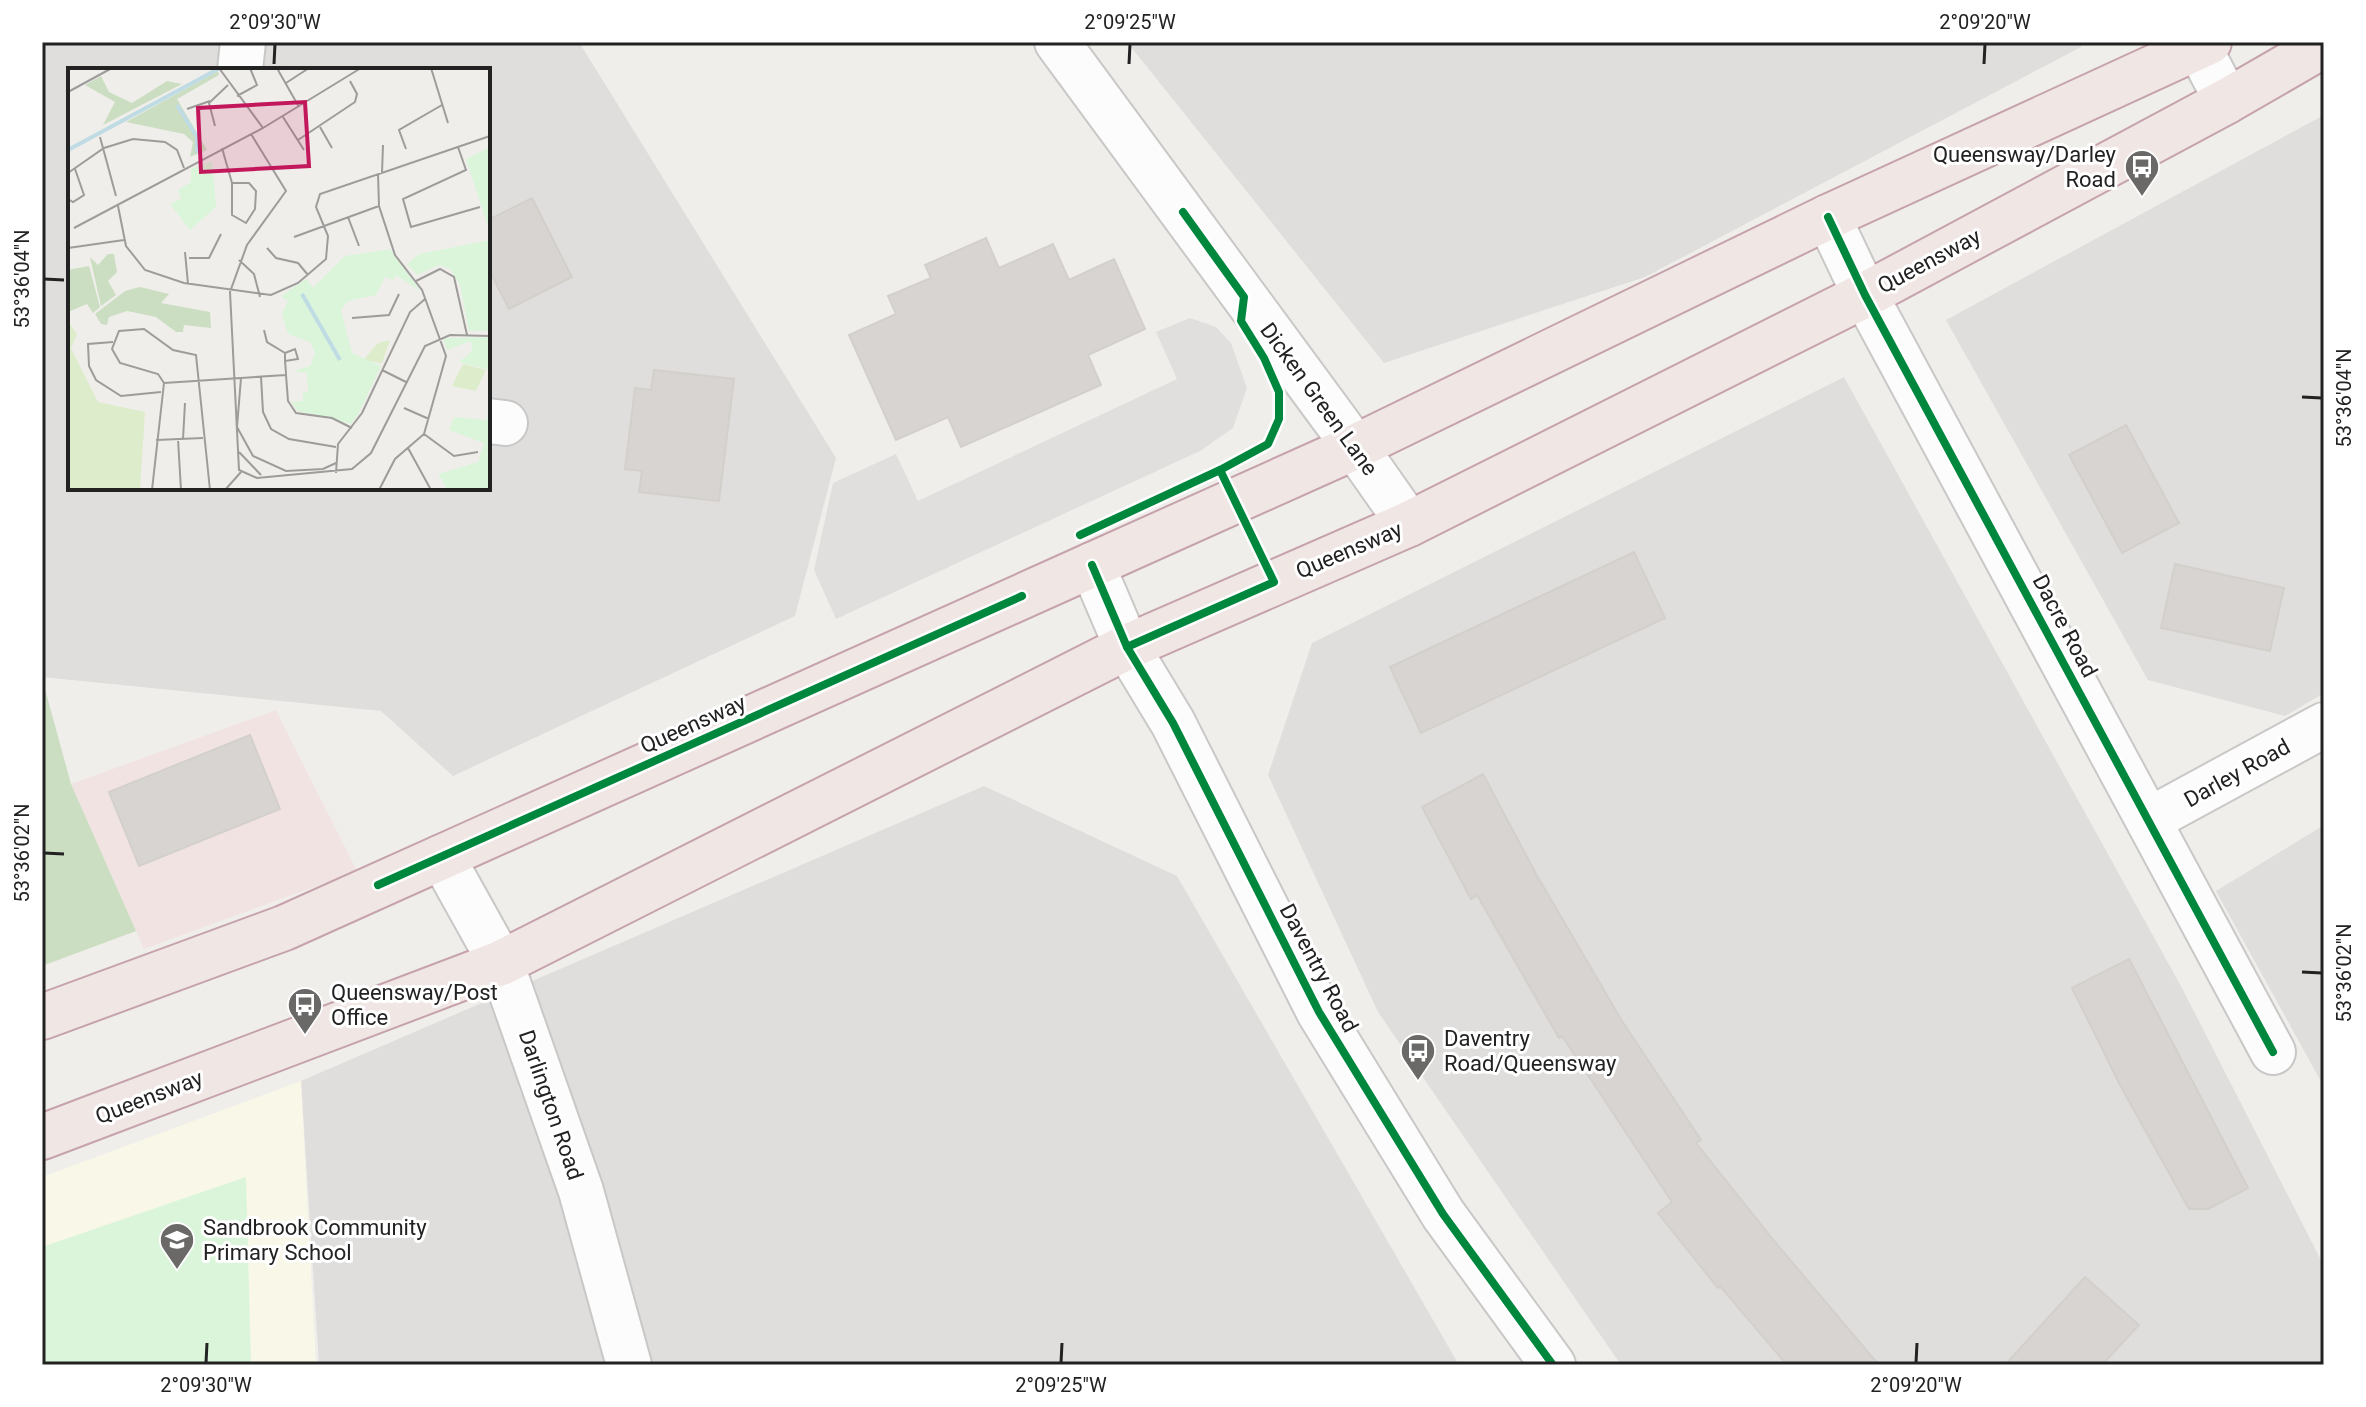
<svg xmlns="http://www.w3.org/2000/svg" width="2366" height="1407" font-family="Roboto,sans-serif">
  <rect width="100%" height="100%" fill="#f0eeeb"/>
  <g fill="#dfdedc" fill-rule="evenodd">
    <path d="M 42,42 L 579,42 L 836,458 L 795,616 L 453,776 L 381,711 L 42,677 ZM 70,70 L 488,70 L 488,488 L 70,488 Z"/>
    <path d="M 1127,42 L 2082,42 L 2081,47 L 1645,277 L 1384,363 Z"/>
    <path d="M 2324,115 L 2324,693 L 2285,716 L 2148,680 L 1946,320 Z"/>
    <path d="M 1844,377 L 2182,988 L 2324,1266 L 2324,1361 L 2319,1365 L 1621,1365 L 1378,1012 L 1268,775 L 1312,643 Z"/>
    <path d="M 984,786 L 1177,876 L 1459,1365 L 319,1365 L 301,1081 Z"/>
    <path d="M 2324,825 L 2324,1087 L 2216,891 Z"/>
  </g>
  <path fill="#f1e3e1" d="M 276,710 L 357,871 L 144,949 L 71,784 Z"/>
  <path fill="#f8f7e8" d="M 301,1081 L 316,1365 L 42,1365 L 42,1177 Z"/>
  <path fill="#cbdec1" d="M 42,678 L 71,784 L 136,931 L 42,966 Z"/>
  <path fill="#daf5da" d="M 246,1177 L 251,1365 L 42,1365 L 42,1247 Z"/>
  <path fill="#e0dfde" d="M 1190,318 L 1216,327 L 1231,343 L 1247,388 L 1233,428 L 1200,451 L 836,619 L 814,570 L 833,483 L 896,454 L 918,501 L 1177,379 L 1156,332 Z"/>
  <g fill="#d7d4d2" stroke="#d3d0cc" stroke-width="2">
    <path d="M 532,198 L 572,277 L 509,309 L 488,268 L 488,220 Z"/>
    <path d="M 986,238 L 999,268 L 1053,244 L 1069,280 L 1114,259 L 1145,329 L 1088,355 L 1101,385 L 961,447 L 948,417 L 896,440 L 849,335 L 896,314 L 888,296 L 931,278 L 925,265 Z"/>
    <path d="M 654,370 L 734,379 L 719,501 L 639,492 L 642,471 L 625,469 L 635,388 L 651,390 Z"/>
    <path d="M 2126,425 L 2179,523 L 2122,553 L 2069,455 Z"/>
    <path d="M 1634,552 L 1665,618 L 1421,733 L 1390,667 Z"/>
    <path d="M 2175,564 L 2284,588 L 2270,651 L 2161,628 Z"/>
    <path d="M 250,735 L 280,809 L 139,866 L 109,792 Z"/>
    <path d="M 1483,774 L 1536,874 L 1622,1021 L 1701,1140 L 1696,1143 L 1775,1242 L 1879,1365 L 1787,1365 L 1720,1286 L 1718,1288 L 1658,1213 L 1672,1202 L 1562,1036 L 1559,1038 L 1477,895 L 1471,899 L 1422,807 Z"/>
    <path d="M 2129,959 L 2248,1188 L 2208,1209 L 2189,1209 L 2120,1085 L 2072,988 Z"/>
    <path d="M 2085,1277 L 2139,1325 L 2102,1365 L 2005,1365 Z"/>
  </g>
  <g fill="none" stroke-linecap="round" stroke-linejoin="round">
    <defs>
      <g id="minor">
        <path d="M 1057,42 L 1355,447 L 1409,524"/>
        <path d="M 2196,42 L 2227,101"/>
        <path d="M 240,70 L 243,42"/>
        <path d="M 1828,217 L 1865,295 L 2273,1052"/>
        <path d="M 488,421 L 505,423"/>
        <path d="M 1092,565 L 1127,647 L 1173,723 L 1319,1012 L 1443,1214 L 1553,1365"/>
        <path d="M 2149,820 L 2324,725"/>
        <path d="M 442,857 L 501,963 L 581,1191 L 629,1365"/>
      </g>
      <g id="trunk">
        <path d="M 42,1017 L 284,928 L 1092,565 L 1355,447 L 1828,217 L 2209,42"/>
        <path d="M 42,1137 L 501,963 L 1127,647 L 1409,524 L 1865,295 L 2227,101 L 2324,45"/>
      </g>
    </defs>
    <use href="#minor" stroke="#c9c8c7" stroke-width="48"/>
    <use href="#trunk" stroke="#c5a2ac" stroke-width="48"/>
    <use href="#minor" stroke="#fdfcfc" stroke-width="44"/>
    <use href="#trunk" stroke="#f0e6e4" stroke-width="44"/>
    <defs>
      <g id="cycleway">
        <path d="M 1828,217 L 1865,295 L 2273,1052"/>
        <path d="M 1080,535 L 1220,470 L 1268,444 L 1279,419 L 1279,392 L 1264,358 L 1241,321 L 1244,297 L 1183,212"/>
        <path d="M 1092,565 L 1127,647 L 1173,723 L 1319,1012 L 1443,1214 L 1553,1365"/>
        <path d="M 1127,647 L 1274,582 L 1220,470"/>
        <path d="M 378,885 L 1022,596"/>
      </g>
    </defs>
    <use href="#cycleway" stroke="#fff" stroke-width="13"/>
    <use href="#cycleway" stroke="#00873e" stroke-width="8"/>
  </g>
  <path fill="none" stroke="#222" stroke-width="3" d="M 274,64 L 275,44M 1129,64 L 1130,44M 1984,64 L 1985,44M 44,279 L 64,280M 2302,397 L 2322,398M 44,853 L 64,854M 2302,972 L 2322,973M 206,1363 L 207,1343M 1061,1363 L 1062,1343M 1916,1363 L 1917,1343"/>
  <defs>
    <symbol id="bus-pin" viewBox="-11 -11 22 30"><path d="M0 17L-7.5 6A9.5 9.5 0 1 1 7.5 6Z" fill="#6a6968" stroke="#fff"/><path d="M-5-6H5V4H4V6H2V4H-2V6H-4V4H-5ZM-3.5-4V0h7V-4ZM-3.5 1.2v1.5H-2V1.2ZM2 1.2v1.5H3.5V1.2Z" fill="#fff"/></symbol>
    <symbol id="school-pin" viewBox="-11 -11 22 30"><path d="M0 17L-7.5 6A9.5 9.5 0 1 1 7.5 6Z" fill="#6a6968" stroke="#fff"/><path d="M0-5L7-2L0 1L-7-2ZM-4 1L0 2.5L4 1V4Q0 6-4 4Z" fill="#fff"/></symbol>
  </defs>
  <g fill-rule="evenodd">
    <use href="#bus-pin" x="2122" y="147" width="40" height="54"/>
    <use href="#bus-pin" x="285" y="985" width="40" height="54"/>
    <use href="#bus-pin" x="1398" y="1031" width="40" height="54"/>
    <use href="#school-pin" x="157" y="1220" width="40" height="54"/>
  </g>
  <g text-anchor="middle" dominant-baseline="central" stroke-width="6" stroke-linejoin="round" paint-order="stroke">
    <g font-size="22" fill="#222" stroke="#fff" text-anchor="start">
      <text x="2116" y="154" text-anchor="end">Queensway/Darley<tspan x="2116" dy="25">Road</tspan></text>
      <text x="331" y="992">Queensway/Post<tspan x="331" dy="25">Office</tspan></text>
      <text x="1444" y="1038">Daventry<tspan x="1444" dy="25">Road/Queensway</tspan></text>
      <text x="203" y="1227">Sandbrook Community<tspan x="203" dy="25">Primary School</tspan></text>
    </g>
    <g font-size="22" fill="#222" stroke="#fff">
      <text transform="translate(1929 261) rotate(-28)">Queensway</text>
      <text transform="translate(1319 399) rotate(54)">Dicken Green Lane</text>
      <text transform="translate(1349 550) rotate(-23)">Queensway</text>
      <text transform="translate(2065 626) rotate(62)">Dacre Road</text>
      <text transform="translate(693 724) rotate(-24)">Queensway</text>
      <text transform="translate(2237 773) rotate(-29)">Darley Road</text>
      <text transform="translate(1319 968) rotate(62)">Daventry Road</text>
      <text transform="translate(149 1097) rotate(-21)">Queensway</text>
      <text transform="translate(551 1105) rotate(71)">Darlington Road</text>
    </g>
  </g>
  <g transform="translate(68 68)">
    <rect width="422" height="422" fill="#f0eeeb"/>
    <path d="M 2,256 L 9,266 L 3,280 L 30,334 L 77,344 L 72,422 L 0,422 ZM 322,272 L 314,295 L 295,292 L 310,275 ZM 395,296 L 418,302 L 408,323 L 384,318 Z" fill="#ddeccb"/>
    <path d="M 150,3 L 151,7 L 109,31 L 139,82 L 122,89 L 125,74 L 116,66 L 58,54 ZM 33,8 L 41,24 L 64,35 L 99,13 L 114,16 L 35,57 L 47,34 L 17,17 ZM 40,186 L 46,186 L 49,204 L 40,213 L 48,227 L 33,238 L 22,189 L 30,197 ZM 21,198 L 32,239 L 25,245 L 19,236 L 0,244 L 0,202 ZM 72,219 L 101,226 L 93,235 L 142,244 L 143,260 L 116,257 L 115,264 L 108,264 L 88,249 L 59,243 L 41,249 L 39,257 L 33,256 L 27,246 L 57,223 Z" fill="#cbdec1"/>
    <path d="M 422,79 L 422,165 L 398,91 ZM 144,93 L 148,139 L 122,162 L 102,136 L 113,131 L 110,122 L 123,114 L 123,101 ZM 422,172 L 422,263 L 401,263 L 392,217 L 382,201 L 371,197 L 349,207 L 339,196 L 351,186 ZM 322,181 L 352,223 L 328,207 L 325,212 L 317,209 L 308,227 L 280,233 L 273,242 L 284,285 L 313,298 L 290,347 L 283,356 L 230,343 L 223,334 L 235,333 L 235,324 L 240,324 L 239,305 L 225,303 L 242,298 L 247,285 L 242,274 L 220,266 L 214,246 L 220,233 L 213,228 L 238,211 L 245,220 L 277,188 ZM 422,269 L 422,302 L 391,294 L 404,283 L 403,273 L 379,282 L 375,270 ZM 422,319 L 422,422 L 380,422 L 370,406 L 410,394 L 416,375 L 381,362 L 386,349 L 419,352 Z" fill="#daf5da"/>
    <path fill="none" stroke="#bfdbe3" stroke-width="4" d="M 109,37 L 129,69 L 129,85M 0,82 L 152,0M 234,226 L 272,292"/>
    <path fill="none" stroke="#9e9c9b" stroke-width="2" d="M 151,0 L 195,60M 363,0 L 380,55M 210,2 L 231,39M 218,15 L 241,0M 0,24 L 44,0M 169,28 L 189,17 L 182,0M 119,41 L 142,33M 215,49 L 236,82M 147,58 L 141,35 L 160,17M 252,59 L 264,80M 183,66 L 218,123 L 179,177 L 162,224 L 171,402 L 189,410 L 284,401 L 303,385 L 357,278 L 382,267 L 422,268M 32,69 L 48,128M 230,72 L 287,34 L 289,26 L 282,13M 390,79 L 398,102 L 335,131 L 343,159 L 412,139M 154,80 L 164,115 L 181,115 L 188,123 L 187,141 L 178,155 L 164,147 L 164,115M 338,81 L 331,62 L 374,37M 0,105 L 36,80 L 65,71 L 97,74 L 109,82 L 116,100M 314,105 L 315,77M 310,106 L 311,138 L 327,187 L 354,222 L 378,288 L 356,366 L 327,391 L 311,422M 0,131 L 5,134 L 16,127 L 7,101M 50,138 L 58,178 L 77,202 L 116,215 L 203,227 L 230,215 L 258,191 L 260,168 L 248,139 L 252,126 L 422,68M 280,149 L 291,178M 6,160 L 195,60 L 293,0M 226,169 L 311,138M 0,180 L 56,172M 199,180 L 208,190 L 230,195 L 240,207M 117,184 L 120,216M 121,190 L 141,190 L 153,166M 171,192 L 186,206 L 192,229M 348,213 L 372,201 L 386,209 L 399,267M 284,250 L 321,247 L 331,226M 196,262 L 199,274 L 217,285M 45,274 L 20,276 L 21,298 L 28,312 L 53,328 L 93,324M 217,293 L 230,291 L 227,281 L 217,285 L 217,293 L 218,305 L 218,307 L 220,333 L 228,345 L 264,350 L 284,360M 314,302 L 338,314M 193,309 L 195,344 L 203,361 L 221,371 L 268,379M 173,310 L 169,359 L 185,388 L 218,403 L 255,401 L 268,395M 96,315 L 90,306 L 52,295 L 44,281 L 51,263 L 76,261 L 105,282 L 128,287 L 142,422M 96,315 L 218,307M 336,340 L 361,351M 356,366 L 386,388 L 410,384M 110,371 L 113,422M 115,371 L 117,335M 88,372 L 135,370M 340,380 L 363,422M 171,384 L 193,407M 268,405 L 270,376 L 294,345 L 342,244 L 357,231M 84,422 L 96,315M 157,422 L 173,404"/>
    <path fill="#c2185b" fill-opacity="0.15" stroke="#c2185b" stroke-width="4" d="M 237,34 L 241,98 L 133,104 L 130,40 Z"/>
    <rect width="422" height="422" fill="none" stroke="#222" stroke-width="4"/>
  </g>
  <rect width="2366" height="1407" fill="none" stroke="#ffffff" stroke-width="88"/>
  <rect x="44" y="44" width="2278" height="1319" fill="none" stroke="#222" stroke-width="3"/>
  <g font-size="20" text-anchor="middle" fill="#222">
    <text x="275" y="29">2°09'30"W</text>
    <text x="1130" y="29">2°09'25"W</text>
    <text x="1985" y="29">2°09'20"W</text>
    <text transform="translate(22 279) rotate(-90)" y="7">53°36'04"N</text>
    <text transform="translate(2344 398) rotate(-90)" y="7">53°36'04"N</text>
    <text transform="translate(22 853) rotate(-90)" y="7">53°36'02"N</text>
    <text transform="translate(2344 973) rotate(-90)" y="7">53°36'02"N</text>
    <text x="206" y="1392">2°09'30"W</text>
    <text x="1061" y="1392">2°09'25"W</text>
    <text x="1916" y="1392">2°09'20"W</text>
  </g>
</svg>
